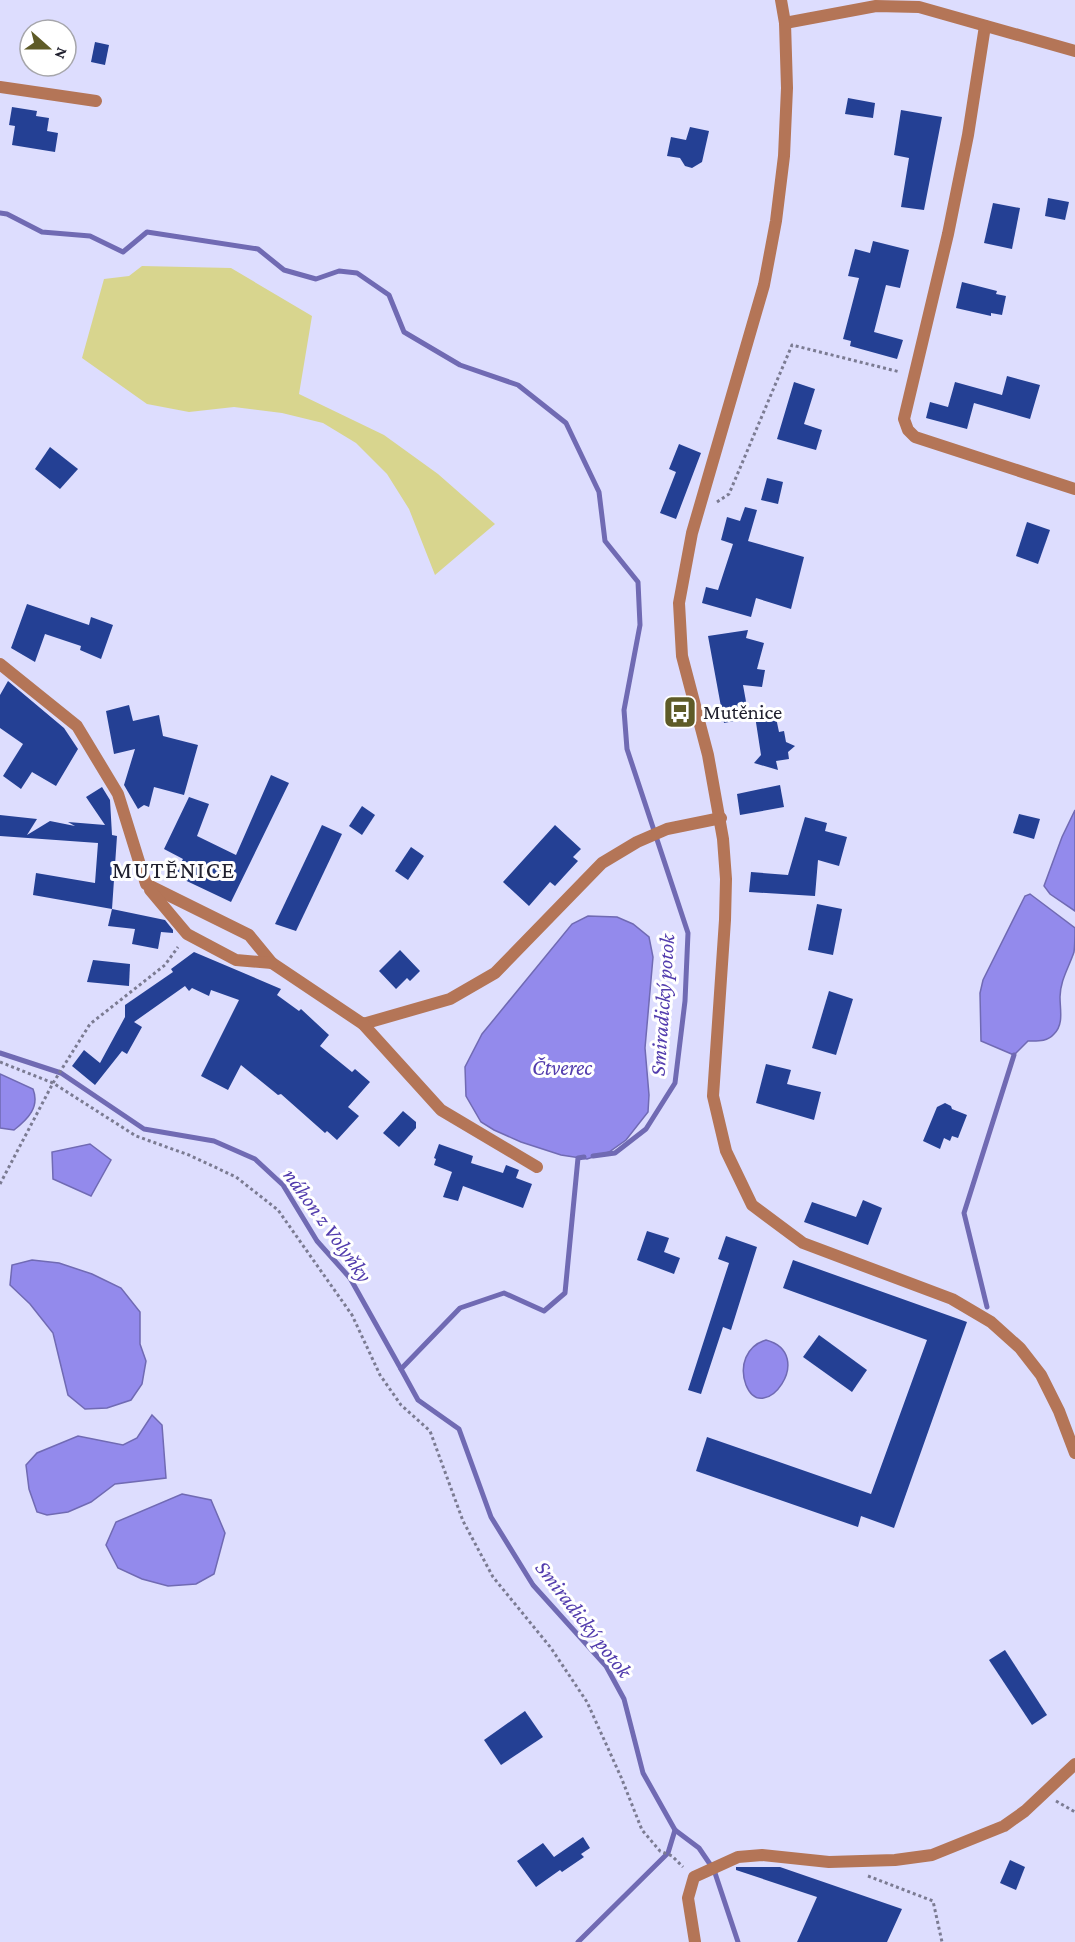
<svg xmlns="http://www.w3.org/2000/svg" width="1075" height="1942" font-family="'Crimson Pro',serif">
  <rect width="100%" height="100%" fill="#ddddfe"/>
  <path fill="#d8d58e" d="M 142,266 L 231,268 L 312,316 L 299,394 L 384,435 L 438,474 L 495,524 L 435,575 L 409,509 L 387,474 L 356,443 L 323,423 L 282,413 L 234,407 L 189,412 L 147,404 L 82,358 L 104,279 L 129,276 Z"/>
  <g fill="#938aec" stroke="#706ab3" stroke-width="1.5">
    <path d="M 1075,810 L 1075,911 L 1050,894 L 1044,886 L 1062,837 Z"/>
    <path d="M 1030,894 L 1075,928 C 1075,936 1075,944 1074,952 C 1069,967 1060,981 1060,997 C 1060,1010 1064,1024 1054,1034 C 1047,1042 1038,1041 1028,1041 L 1014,1055 L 981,1041 L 980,993 L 983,980 L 1025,896 Z"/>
    <path d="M 588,916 L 617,917 L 633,924 L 649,937 L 653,957 L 645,1048 L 649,1095 L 648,1112 L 626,1140 L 609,1152 L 587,1159 L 561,1155 L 521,1142 L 494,1130 L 481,1122 L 466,1096 L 465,1067 L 482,1034 L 572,924 Z"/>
    <path d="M 0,1074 L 33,1089 C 40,1107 28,1119 14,1130 L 0,1128 Z"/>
    <path d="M 90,1144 L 111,1160 L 91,1196 L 53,1179 L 52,1152 Z"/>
    <path d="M 32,1260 L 59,1263 L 92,1274 L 121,1288 L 140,1312 L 140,1344 L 146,1361 L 142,1384 L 131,1400 L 107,1408 L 85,1409 L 68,1395 L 53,1333 L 30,1304 L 10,1285 L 12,1265 Z"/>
    <path d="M 766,1340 C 818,1354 763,1428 746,1385 C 739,1366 746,1346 766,1340 Z"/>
    <path d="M 152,1415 L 162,1425 L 166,1478 L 115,1484 L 91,1502 L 68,1512 L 47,1515 L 37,1512 L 29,1489 L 26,1465 L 37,1453 L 78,1436 L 123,1445 L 137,1438 Z"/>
    <path d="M 182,1494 L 211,1500 L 225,1533 L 214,1574 L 196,1584 L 168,1586 L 142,1579 L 118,1568 L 106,1545 L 116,1522 Z"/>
  </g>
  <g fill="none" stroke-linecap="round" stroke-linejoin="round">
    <g stroke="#706ab3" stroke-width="5">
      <path d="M 0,213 L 7,214 L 42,232 L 90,236 L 123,252 L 147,232 L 258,249 L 284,270 L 316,279 L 339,271 L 357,273 L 389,295 L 404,332 L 460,365 L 518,385 L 566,423 L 599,492 L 605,541 L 638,582 L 640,625 L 624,710 L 627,749 L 688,933 L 685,1001 L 675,1083 L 646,1129 L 615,1153 L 593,1156"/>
      <path d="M 0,1053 L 61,1073 L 144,1129 L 214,1141 L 255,1159 L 283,1185 L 317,1241 L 350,1278 L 401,1369"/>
      <path d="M 584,1157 L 578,1158 L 565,1293 L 544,1311 L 504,1293 L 460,1308 L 401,1369 L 418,1400 L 459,1429 L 491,1517 L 533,1585 L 606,1666 L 624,1699 L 643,1773 L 675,1830 L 699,1848 L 714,1870 L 738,1942"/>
      <path d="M 987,1307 L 964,1213 L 1014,1055"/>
      <path d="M 578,1942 L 668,1853 L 675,1830"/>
    </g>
  </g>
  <g fill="#244094">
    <path d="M 95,42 L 109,45 L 105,65 L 91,62 Z"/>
    <path d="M 848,98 L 875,103 L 873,118 L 845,114 Z"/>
    <path d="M 12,107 L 37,111 L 36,116 L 49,118 L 47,131 L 58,133 L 55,152 L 12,145 L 15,126 L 9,125 Z"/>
    <path d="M 901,110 L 942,117 L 924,210 L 901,207 L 909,158 L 894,155 Z"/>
    <path d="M 690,127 L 709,131 L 702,162 L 692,168 L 685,166 L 680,158 L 667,156 L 671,137 L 686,140 Z"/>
    <path d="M 1048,198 L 1069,202 L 1065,220 L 1045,216 Z"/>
    <path d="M 993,203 L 1020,208 L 1012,249 L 984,243 Z"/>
    <path d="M 873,241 L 909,250 L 900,288 L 886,285 L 874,332 L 903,340 L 897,359 L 850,346 L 851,341 L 843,339 L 859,278 L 848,276 L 855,249 L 870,253 Z"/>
    <path d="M 962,282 L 997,291 L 996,294 L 1006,296 L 1002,315 L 991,313 L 991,316 L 956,308 Z"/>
    <path d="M 1007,376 L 1040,385 L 1030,419 L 974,403 L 967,429 L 926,418 L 930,402 L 948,407 L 955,382 L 1002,395 Z"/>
    <path d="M 794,382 L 815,389 L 804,424 L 822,430 L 816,450 L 777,439 Z"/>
    <path d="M 679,444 L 701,453 L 676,519 L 660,513 L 676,472 L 669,469 Z"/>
    <path d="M 50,447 L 78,469 L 60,489 L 35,469 Z"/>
    <path d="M 767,478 L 783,482 L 778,504 L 761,500 Z"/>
    <path d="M 745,507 L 757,510 L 748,541 L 804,557 L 791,609 L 756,598 L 751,617 L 702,603 L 706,587 L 718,590 L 733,544 L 721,540 L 727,517 L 740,521 Z"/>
    <path d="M 1027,522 L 1050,530 L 1038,564 L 1016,556 Z"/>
    <path d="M 27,604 L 89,625 L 91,617 L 113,625 L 101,659 L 80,650 L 81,646 L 45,634 L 35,662 L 11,648 Z"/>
    <path d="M 748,630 L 746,638 L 764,643 L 757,669 L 765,670 L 762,687 L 743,685 L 749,718 L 724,723 L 708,636 Z"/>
    <path d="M 8,681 L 64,728 L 78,749 L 56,786 L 32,772 L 21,789 L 3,776 L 23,744 L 0,728 L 0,695 Z"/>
    <path d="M 129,705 L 133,721 L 159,715 L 163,736 L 198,745 L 184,795 L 154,787 L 149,807 L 144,805 L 138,809 L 124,785 L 135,749 L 114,754 L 106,711 Z"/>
    <path d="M 775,713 L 779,732 L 784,731 L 786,742 L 795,746 L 788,752 L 789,759 L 776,761 L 778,770 L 754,763 L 761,755 L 755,716 Z"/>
    <path d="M 271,775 L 289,783 L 231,902 L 174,875 L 183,859 L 164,849 L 189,797 L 209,804 L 197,836 L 236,855 Z"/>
    <path d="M 780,785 L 784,807 L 740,815 L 737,794 Z"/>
    <path d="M 102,787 L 110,800 L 112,835 L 117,836 L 112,909 L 33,895 L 36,873 L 95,883 L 98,843 L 0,836 L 0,815 L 37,819 L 27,835 L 50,821 L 75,826 L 68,822 L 105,825 L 86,797 Z"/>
    <path d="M 362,806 L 375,815 L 362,835 L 349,826 Z"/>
    <path d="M 1019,814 L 1040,819 L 1034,839 L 1013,833 Z"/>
    <path d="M 805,817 L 827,823 L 825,831 L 847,837 L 839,866 L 818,860 L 815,896 L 749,892 L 751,872 L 788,875 Z"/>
    <path d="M 322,825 L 342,834 L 296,931 L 275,924 Z"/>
    <path d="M 555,825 L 581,849 L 573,857 L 578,861 L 555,886 L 550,882 L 529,906 L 503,882 Z"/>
    <path d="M 411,847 L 424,856 L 408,880 L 395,871 Z"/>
    <path d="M 817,904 L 842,909 L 833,955 L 808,950 Z"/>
    <path d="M 112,909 L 165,920 L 173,930 L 173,933 L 161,932 L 158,949 L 132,944 L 135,929 L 108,926 Z"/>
    <path d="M 400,950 L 420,971 L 410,981 L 407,978 L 396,989 L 379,971 Z"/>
    <path d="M 194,952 L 281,989 L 277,995 L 299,1011 L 301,1009 L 329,1035 L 320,1046 L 352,1072 L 355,1069 L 370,1082 L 348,1107 L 359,1116 L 337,1140 L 327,1131 L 325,1133 L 281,1094 L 278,1095 L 241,1065 L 228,1090 L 201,1076 L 239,1000 L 211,990 L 209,996 L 192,988 L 189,991 L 185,986 L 134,1022 L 142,1027 L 127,1054 L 122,1051 L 95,1085 L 72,1066 L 84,1050 L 100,1063 L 125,1017 L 125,1005 L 173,972 L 171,969 Z"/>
    <path d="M 93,960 L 130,964 L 129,986 L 87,982 Z"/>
    <path d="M 829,991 L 853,999 L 836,1055 L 812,1048 Z"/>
    <path d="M 766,1064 L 791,1070 L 787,1084 L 821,1092 L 814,1120 L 756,1103 Z"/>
    <path d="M 945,1103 L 951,1106 L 952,1109 L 967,1115 L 958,1138 L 952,1136 L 950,1141 L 944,1138 L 940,1149 L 923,1141 L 937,1107 Z"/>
    <path d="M 403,1111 L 416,1122 L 416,1128 L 399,1147 L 383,1133 Z"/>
    <path d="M 439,1144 L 473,1156 L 471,1163 L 503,1173 L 506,1165 L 519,1170 L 516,1178 L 532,1184 L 523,1208 L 463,1186 L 458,1201 L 443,1197 L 452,1172 L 434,1165 L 436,1159 L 434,1158 Z"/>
    <path d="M 863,1200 L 882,1208 L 868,1245 L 804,1222 L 812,1202 L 856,1217 Z"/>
    <path d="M 647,1231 L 669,1238 L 664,1252 L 680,1258 L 674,1274 L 637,1260 Z"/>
    <path d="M 726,1236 L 757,1247 L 731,1330 L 723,1327 L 701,1394 L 688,1390 L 729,1263 L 718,1259 Z"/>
    <path d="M 793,1260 L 967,1322 L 894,1528 L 861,1516 L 858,1527 L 696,1471 L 707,1437 L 871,1494 L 927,1340 L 783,1288 Z"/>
    <path d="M 819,1335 L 867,1370 L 852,1392 L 803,1357 Z"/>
    <path d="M 1005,1650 L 1047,1715 L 1032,1725 L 989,1660 Z"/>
    <path d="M 525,1711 L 543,1737 L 501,1765 L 484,1740 Z"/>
    <path d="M 583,1837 L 590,1848 L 581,1854 L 584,1857 L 562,1872 L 560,1870 L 536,1887 L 517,1861 L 543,1843 L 554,1857 Z"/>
    <path d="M 1010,1860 L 1025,1867 L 1016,1890 L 1000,1883 Z"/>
    <path d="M 736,1867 L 780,1867 L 902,1909 L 887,1942 L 797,1942 L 817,1897 L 736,1870 Z"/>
  </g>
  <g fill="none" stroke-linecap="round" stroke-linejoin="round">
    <g stroke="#7b7b92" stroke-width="3" stroke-dasharray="3 3" stroke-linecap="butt">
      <path d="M 717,502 L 729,494 L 792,345 L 900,372"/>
      <path d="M 678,712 L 683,724"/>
      <path d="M 0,1062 L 53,1083 L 136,1136 L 189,1155 L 236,1177 L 278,1210 L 352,1315 L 380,1375 L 401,1405 L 430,1431 L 463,1521 L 493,1577 L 551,1648 L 587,1702 L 621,1777 L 642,1830 L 660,1851 L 672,1856 L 683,1867"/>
      <path d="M 0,1184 L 53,1083 L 90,1024 L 165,965 L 178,947"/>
      <path d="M 1056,1801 L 1075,1812"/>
      <path d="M 868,1876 L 933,1901 L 942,1942"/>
    </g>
    <g stroke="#b47557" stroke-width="12">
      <path d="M 785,23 L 876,6 L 919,7 L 1075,51"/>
      <path d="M 985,26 L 968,135 L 948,234 L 904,419 L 908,430 L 915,437 L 1075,489"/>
      <path d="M 0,87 L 96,101"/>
      <path d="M 0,664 L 77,726 L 118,794 L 146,884 L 249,935 L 272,963 L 363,1024 L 450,999 L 495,973 L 602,863 L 637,842 L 667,829 L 721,818"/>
      <path d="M 150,890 L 187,934 L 236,960 L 272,963"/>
      <path d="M 363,1024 L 441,1110 L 537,1167"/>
      <path d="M 695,1942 L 688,1898 L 694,1877 L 738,1857 L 762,1855 L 829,1862 L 895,1860 L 932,1855 L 1004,1826 L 1025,1811 L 1075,1764"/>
    </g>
    <path stroke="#b47557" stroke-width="12" d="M 781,0 L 785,23 L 787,88 L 784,156 L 776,221 L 764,285 L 692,533 L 679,603 L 682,656 L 708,755 L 723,839 L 726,879 L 725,920 L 713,1096 L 726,1151 L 752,1205 L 803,1243 L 952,1299 L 991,1322 L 1020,1348 L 1041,1375 L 1059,1411 L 1075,1453"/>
  </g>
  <defs>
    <symbol id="bus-square" viewBox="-11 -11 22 22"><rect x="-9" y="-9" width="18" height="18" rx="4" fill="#5e5b27" stroke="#fff"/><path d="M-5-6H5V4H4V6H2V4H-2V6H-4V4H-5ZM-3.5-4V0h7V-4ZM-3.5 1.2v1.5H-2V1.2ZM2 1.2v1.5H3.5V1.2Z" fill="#fff"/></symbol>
  </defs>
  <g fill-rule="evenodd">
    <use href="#bus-square" x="661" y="693" width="38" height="38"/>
  </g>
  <g text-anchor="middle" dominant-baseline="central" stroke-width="6" stroke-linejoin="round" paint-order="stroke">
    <g font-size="21" fill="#20202e" stroke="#fff" text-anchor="start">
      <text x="703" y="712">Mutěnice</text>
    </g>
    <g font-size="22" font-style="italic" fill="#523cad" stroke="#fff">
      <text transform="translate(662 1005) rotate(-86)">Smiradický potok</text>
      <text x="562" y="1067">Čtverec</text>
      <text transform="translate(328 1225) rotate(54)">náhon z Volyňky</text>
      <text transform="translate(584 1619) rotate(52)">Smiradický potok</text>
    </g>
    <g font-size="24" letter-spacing="1.5" fill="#20202e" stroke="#fff">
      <text x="174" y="869">MUTĚNICE</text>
    </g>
  </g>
  <g transform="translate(48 48) rotate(111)"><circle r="28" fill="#ffffff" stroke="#a6a6ab" stroke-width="1.5"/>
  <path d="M0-4.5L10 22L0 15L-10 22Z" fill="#5e5b27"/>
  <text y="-9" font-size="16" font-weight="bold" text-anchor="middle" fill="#20202e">N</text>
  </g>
</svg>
